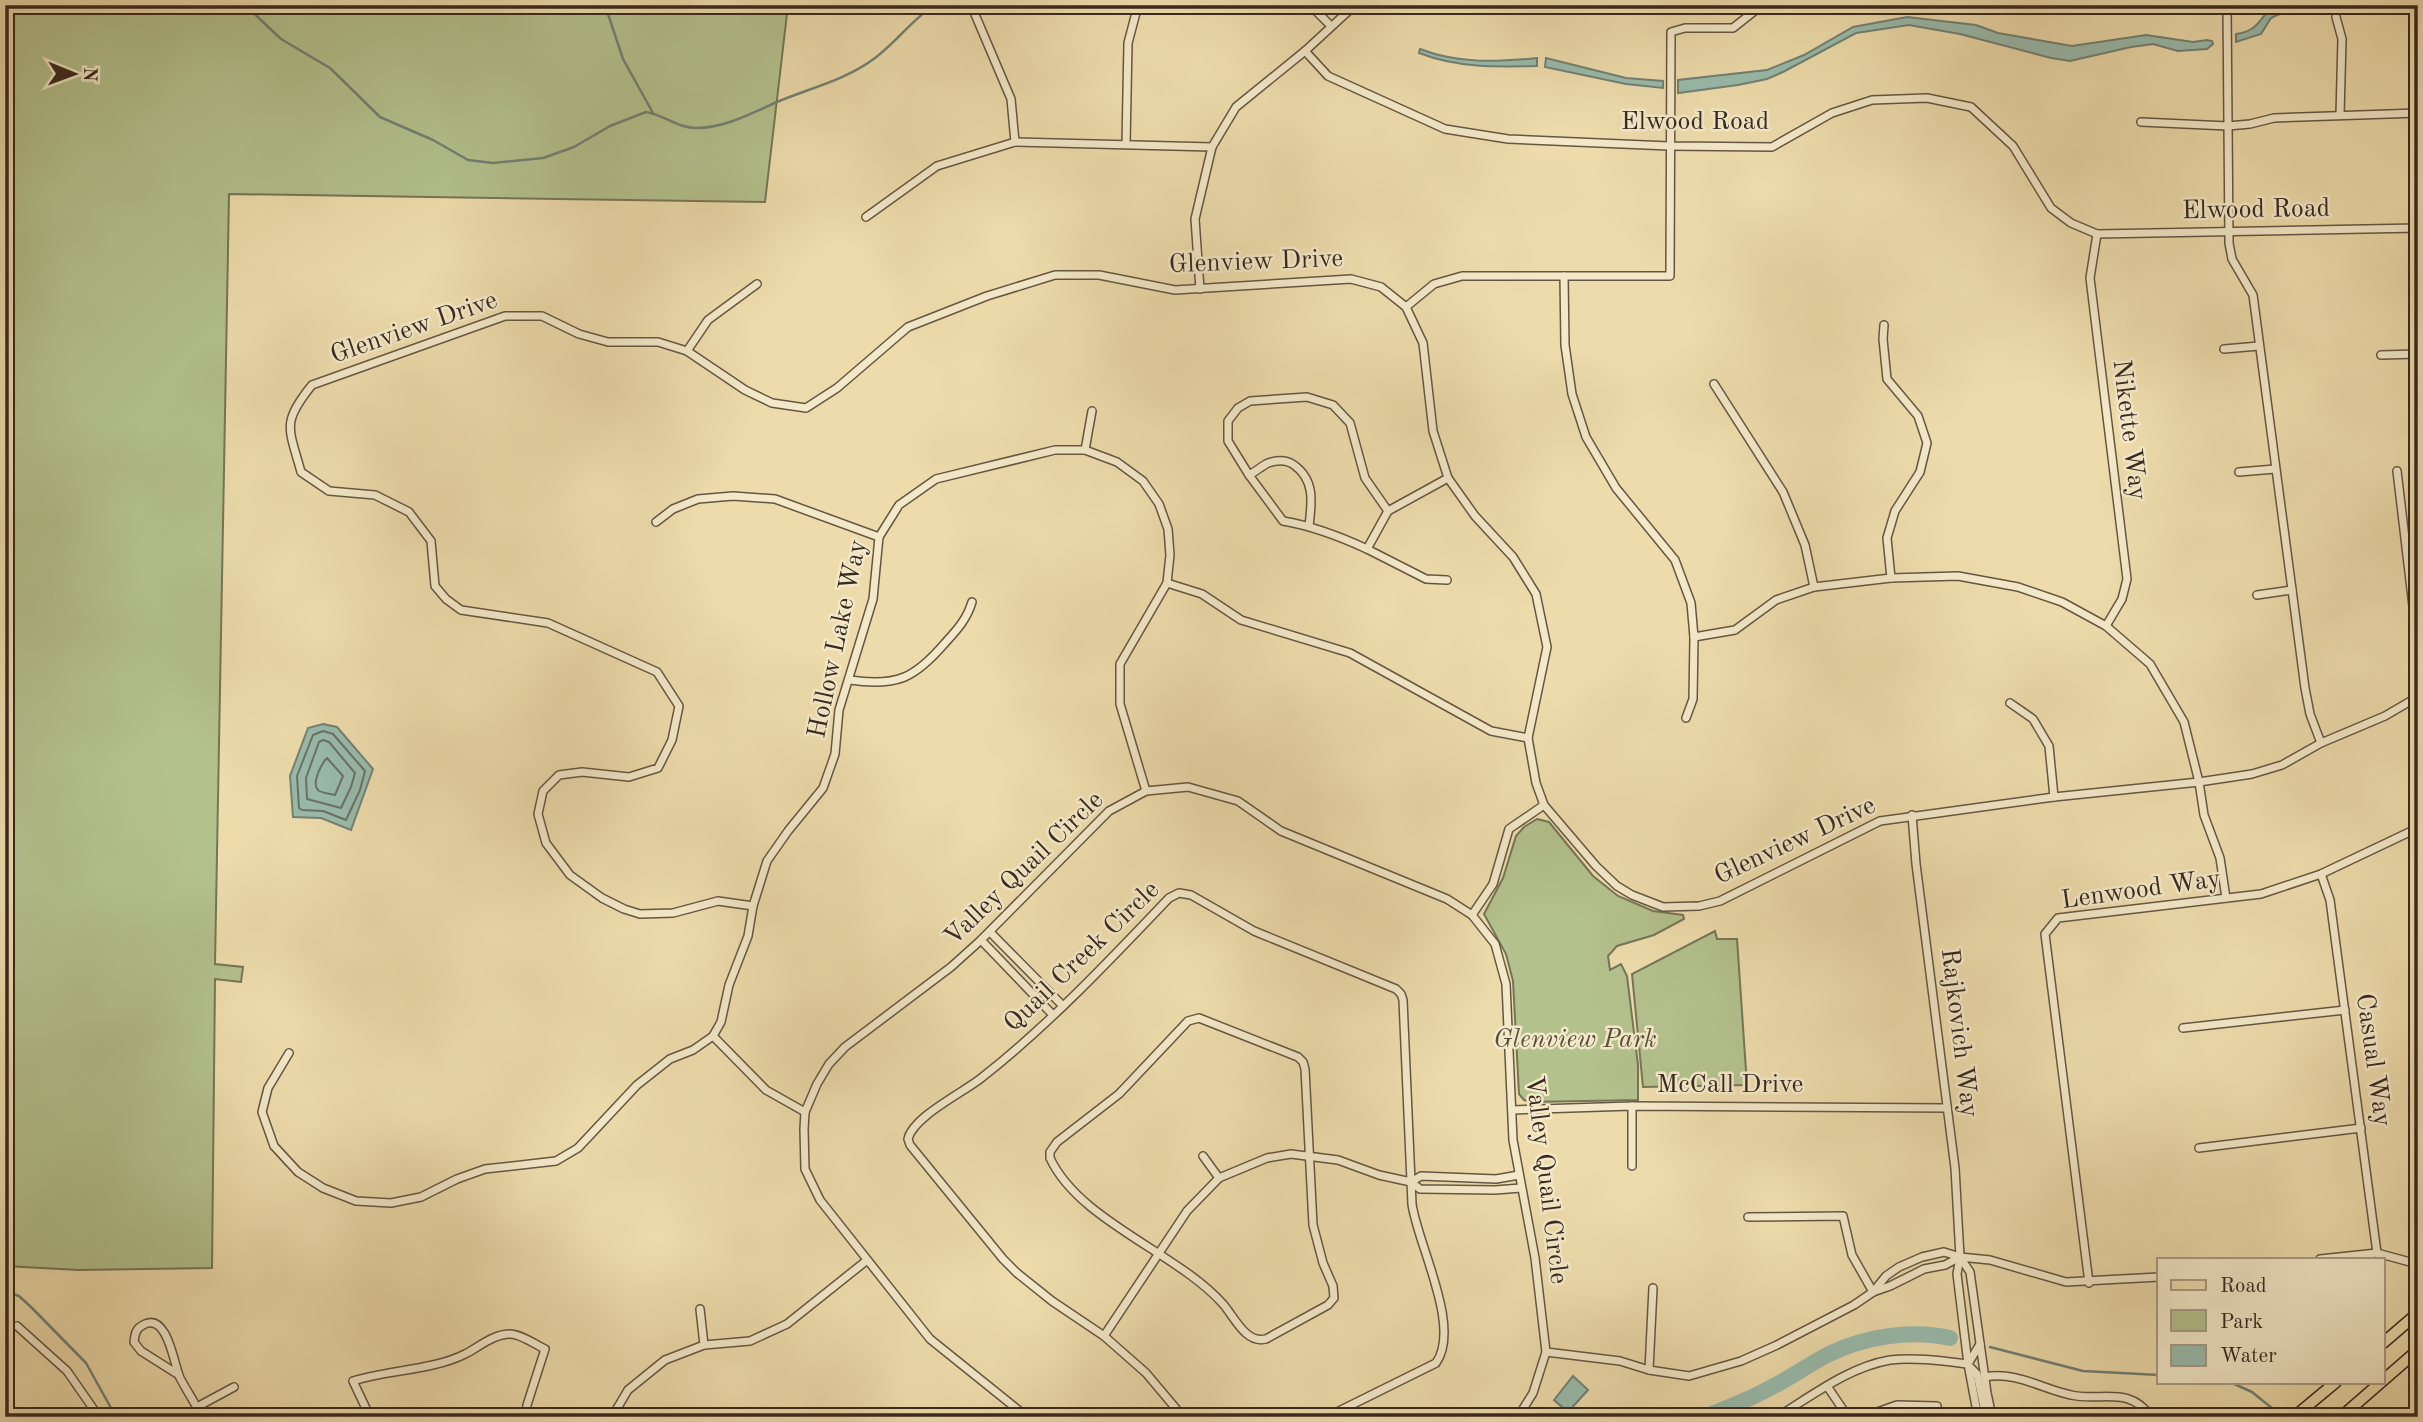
<svg xmlns="http://www.w3.org/2000/svg" width="2423" height="1422" font-family="'Old Standard TT',serif">
  <rect width="100%" height="100%" fill="#eddbab"/>
  <filter id="stains"><feTurbulence type="fractalNoise" baseFrequency=".00286" numOctaves="4"/><feColorMatrix values="0 0 0 0 .2 0 0 0 0 .09 0 0 0 0 .02 0 0 0 .5 -.17"/></filter>
  <radialGradient id="worn" r=".72"><stop offset=".6" stop-color="#630" stop-opacity="0"/><stop offset="1" stop-color="#630" stop-opacity=".3"/></radialGradient>
  <g fill="#b3c18d" stroke="#767557" stroke-width="2">
    <path d="M 5,5 L 788,5 L 765,202 L 229,194 L 215,964 L 243,967 L 241,982 L 215,979 L 212,1268 L 79,1270 L 5,1266 Z"/>
    <path d="M 1537,819 L 1549,822 L 1593,876 L 1618,896 L 1653,911 L 1683,915 L 1684,919 L 1654,935 L 1617,946 L 1608,956 L 1610,970 L 1621,964 L 1627,976 L 1638,1065 L 1638,1100 L 1532,1102 L 1524,1100 L 1519,1094 L 1513,981 L 1506,954 L 1484,914 L 1503,878 L 1516,836 L 1524,827 Z"/>
    <path d="M 1715,931 L 1717,939 L 1737,939 L 1747,1085 L 1643,1087 L 1632,974 Z"/>
  </g>
  <g fill="#99bbac" stroke="#728174" stroke-width="2">
    <path d="M 2280,5 L 2306,5 L 2277,15 L 2271,18 L 2261,34 L 2236,42 L 2236,34 C 2264,30 2257,13 2280,5 Z"/>
    <path d="M 1907,17 L 1976,25 L 1998,33 L 2072,46 L 2146,35 L 2193,42 L 2207,40 L 2212,41 L 2213,44 L 2207,49 L 2178,51 L 2153,44 L 2131,47 L 2070,61 L 2051,58 L 1960,34 L 1909,25 L 1856,33 L 1783,72 L 1767,79 L 1738,85 L 1678,93 L 1678,80 L 1767,70 L 1804,55 L 1853,27 Z"/>
    <path d="M 1420,49 C 1459,64 1497,62 1537,58 L 1537,66 C 1496,67 1458,68 1419,53 Z"/>
    <path d="M 1546,58 L 1626,78 L 1663,81 L 1663,88 L 1626,84 L 1545,67 Z"/>
    <path d="M 323,724 L 337,727 L 373,769 L 351,830 L 321,818 L 293,817 L 290,776 L 308,728 Z"/>
    <path d="M 1573,1376 L 1588,1390 L 1568,1412 L 1554,1400 Z"/>
  </g>
  <g fill="none" stroke-linecap="round" stroke-linejoin="round">
    <g stroke="#687266" stroke-width="2">
      <path d="M 323,731 L 333,734 L 365,771 L 360,790 L 346,820 L 323,811 L 302,810 L 299,808 L 297,776 L 313,735 Z"/>
      <path d="M 323,740 L 329,742 L 355,773 L 351,787 L 341,808 L 307,799 L 306,778 L 319,742 Z"/>
      <path d="M 327,758 L 343,776 L 335,795 C 332,794 320,793 318,790 C 311,783 322,763 327,758 Z"/>
    </g>
    <g stroke="#728174" stroke-width="2.5">
      <path d="M 245,5 L 281,39 L 330,68 L 380,117 L 433,140 L 468,160 L 493,163 L 543,158 L 574,147 L 610,126 L 646,112 C 664,115 678,128 696,128 C 725,128 752,113 777,102 C 810,88 846,80 875,58 C 896,43 914,17 935,5"/>
      <path d="M 603,5 L 609,17 L 623,59 L 653,113"/>
      <path d="M 5,1291 L 19,1296 L 31,1307 L 86,1363 L 116,1417"/>
      <path d="M 1990,1347 L 2083,1371 L 2159,1375"/>
      <path d="M 2230,1382 L 2252,1392 L 2283,1417"/>
    </g>
    <path stroke="#99bbac" stroke-width="16" d="M 1704,1417 C 1725,1409 1748,1400 1768,1389 C 1789,1379 1808,1365 1829,1354 C 1864,1337 1911,1329 1950,1338"/>
    <defs>
      <g id="street">
        <path d="M 971,5 L 1011,99 L 1015,142"/>
        <path d="M 1310,5 L 1331,26"/>
        <path d="M 2227,5 L 2229,243 L 2232,259 L 2253,295 L 2305,688 L 2310,714 L 2321,743"/>
        <path d="M 2336,17 L 2342,39 L 2340,115"/>
        <path d="M 1305,51 L 1328,76 L 1445,129 L 1508,139 L 1669,146 L 1772,147 L 1832,113 L 1872,100 L 1927,98 L 1971,107 L 2013,146 L 2051,208 L 2071,223 L 2097,234 L 2418,228"/>
        <path d="M 2141,122 L 2228,126 L 2250,124 L 2274,118 L 2418,113"/>
        <path d="M 1126,144 L 1128,43 L 1138,5"/>
        <path d="M 866,217 L 937,166 L 1015,142 L 1212,147"/>
        <path d="M 2097,234 L 2090,278 L 2127,579 L 2122,599 L 2106,626"/>
        <path d="M 1564,276 L 1565,345 L 1572,394 L 1586,437 L 1616,488 L 1675,560 L 1691,603 L 1694,637 L 1693,699 L 1686,718"/>
        <path d="M 1200,289 L 1195,219 L 1212,147 L 1236,107 L 1305,51 L 1355,5"/>
        <path d="M 1406,307 L 1434,284 L 1462,276 L 1670,276 L 1671,32 L 1685,28 L 1733,28 L 1762,5"/>
        <path d="M 1884,325 L 1883,339 L 1887,379 L 1918,416 L 1927,443 L 1920,472 L 1895,511 L 1887,538 L 1891,578"/>
        <path d="M 2224,349 L 2259,346"/>
        <path d="M 687,351 L 708,320 L 757,284"/>
        <path d="M 2381,355 L 2418,354"/>
        <path d="M 1714,384 L 1783,492 L 1805,545 L 1814,587"/>
        <path d="M 1085,450 L 1092,411"/>
        <path d="M 2397,471 L 2413,606 L 2418,614"/>
        <path d="M 2239,472 L 2275,469"/>
        <path d="M 1249,475 C 1255,472 1262,466 1268,463 C 1277,460 1287,460 1294,465 C 1315,480 1312,502 1309,526"/>
        <path d="M 1388,511 L 1365,478 L 1350,423 L 1333,405 L 1307,397 L 1250,401 L 1238,408 L 1228,421 L 1228,441 L 1249,475 L 1283,521 C 1313,526 1339,536 1367,549 L 1388,511 L 1448,478"/>
        <path d="M 656,522 L 673,509 L 698,499 L 733,496 L 775,499 L 879,537"/>
        <path d="M 1367,549 L 1426,579 L 1447,580"/>
        <path d="M 1167,583 L 1202,594 L 1241,620 L 1350,653 L 1491,731 L 1528,738"/>
        <path d="M 2257,595 L 2292,590"/>
        <path d="M 1694,637 L 1735,630 L 1776,600 L 1814,587 L 1891,578 L 1958,576 L 2018,587 L 2062,602 L 2106,626 L 2150,664 L 2184,722 L 2199,782 L 2204,815 L 2220,858 L 2226,898"/>
        <path d="M 850,680 C 897,687 915,678 945,643 C 957,630 967,619 972,602"/>
        <path d="M 2010,703 L 2033,719 L 2049,746 L 2054,797"/>
        <path d="M 1912,815 L 1916,864 L 1955,1168 L 1960,1257 L 1957,1274 L 1968,1364 L 1978,1417"/>
        <path d="M 2321,874 L 2330,900 L 2377,1253"/>
        <path d="M 753,906 L 718,901 L 673,913 L 640,914 L 624,909 L 602,898 L 570,875 L 546,843 L 538,814 L 543,791 L 559,775 L 582,772 L 629,777 L 658,768 L 672,740 L 679,706 L 657,672 L 548,623 L 461,610 L 446,599 L 435,586 L 431,541 L 409,512 L 375,495 L 329,491 L 301,472 C 289,428 281,423 312,385 L 505,316 L 542,316 L 579,334 L 608,342 L 658,342 L 687,351 L 745,390 L 772,403 L 806,408 L 837,388 L 908,327 L 987,296 L 1055,275 L 1099,275 L 1175,290 L 1351,279 L 1381,287 L 1406,307 L 1423,343 L 1433,431 L 1448,478 L 1475,516 L 1513,557 L 1536,594 L 1547,647 L 1528,738 L 1536,783 L 1544,805 L 1596,866 L 1617,886 L 1632,895 L 1663,907 L 1699,906 L 1720,901 L 1880,821 L 2054,797 L 2199,782 L 2252,774 L 2282,765 L 2321,743 L 2385,716 L 2414,699 L 2418,694"/>
        <path d="M 1472,915 L 1493,884 L 1509,829 L 1544,805"/>
        <path d="M 990,932 L 1063,1006"/>
        <path d="M 981,940 L 1053,1015"/>
        <path d="M 1199,1018 L 1298,1057 L 1303,1062 L 1305,1069 L 1313,1225 L 1323,1263 L 1333,1286 L 1334,1298 L 1328,1305 L 1266,1339 C 1246,1344 1235,1318 1223,1304 C 1178,1253 1079,1221 1050,1158 L 1050,1152 L 1057,1142 L 1119,1094 L 1188,1021 Z"/>
        <path d="M 2183,1028 L 2345,1010"/>
        <path d="M 713,1036 L 766,1090 L 805,1112"/>
        <path d="M 289,1053 L 268,1088 L 262,1112 L 274,1146 L 298,1172 L 323,1188 L 356,1201 L 391,1203 L 421,1197 L 457,1179 L 485,1169 L 556,1161 L 578,1148 L 637,1085 L 670,1059 L 693,1050 L 713,1036 L 721,1022 L 729,985 L 748,936 L 753,906 L 767,861 L 788,831 L 823,788 L 835,754 L 839,710 L 873,599 L 879,537 L 899,505 L 936,479 L 1055,450 L 1085,450 L 1117,462 L 1143,481 L 1159,504 L 1168,529 L 1170,555 L 1167,583 L 1120,664 L 1120,704 L 1146,791"/>
        <path d="M 1512,1110 L 1632,1106 L 1947,1108"/>
        <path d="M 2199,1148 L 2361,1128"/>
        <path d="M 1203,1156 L 1219,1178"/>
        <path d="M 1632,1166 L 1632,1106"/>
        <path d="M 1411,1182 L 1421,1176 L 1496,1179 L 1519,1175"/>
        <path d="M 1748,1217 L 1843,1216 L 1852,1255 L 1873,1292"/>
        <path d="M 1960,1257 L 1970,1272 L 1987,1393 L 1992,1417"/>
        <path d="M 2320,1259 L 2377,1253 L 2410,1262 L 2418,1262"/>
        <path d="M 2089,1283 L 2045,934 L 2058,918 L 2261,894 L 2321,874 L 2418,828"/>
        <path d="M 1873,1292 L 1886,1276 L 1899,1267 L 1922,1257 L 1944,1252 L 1960,1257 L 1990,1260 L 2066,1282 L 2159,1277"/>
        <path d="M 700,1309 L 704,1345"/>
        <path d="M 17,1326 L 67,1371 L 99,1417"/>
        <path d="M 1104,1336 L 1187,1211 L 1219,1178 L 1267,1158 L 1291,1154 L 1338,1160 L 1379,1175 L 1411,1182 L 1420,1189 L 1495,1190 L 1521,1188"/>
        <path d="M 1546,1352 L 1620,1361 L 1649,1370 L 1689,1376 L 1741,1361 L 1777,1345 L 1854,1305 L 1873,1292 L 1890,1286 L 1924,1269 L 1945,1265 L 1960,1257"/>
        <path d="M 1968,1364 L 1980,1344"/>
        <path d="M 1968,1365 L 1977,1374 L 1986,1417"/>
        <path d="M 1649,1370 L 1653,1288"/>
        <path d="M 179,1375 L 141,1351 L 134,1342 C 135,1333 136,1328 145,1324 C 168,1314 174,1365 180,1378 C 187,1391 195,1403 202,1417"/>
        <path d="M 1985,1377 C 2016,1371 2042,1389 2071,1395 C 2100,1402 2130,1385 2151,1417"/>
        <path d="M 1827,1386 L 1848,1417"/>
        <path d="M 197,1407 L 234,1387"/>
        <path d="M 370,1417 L 353,1381 C 387,1370 434,1370 465,1354 C 479,1347 493,1334 510,1334 C 521,1334 536,1345 545,1349 L 527,1405 L 526,1417"/>
        <path d="M 612,1417 L 628,1390 L 665,1360 L 704,1345 L 750,1341 L 787,1324 L 866,1261"/>
        <path d="M 1027,1417 L 930,1339 L 820,1200 L 805,1169 L 804,1129 L 805,1112 L 817,1084 L 829,1064 L 845,1047 L 951,967 L 981,940 L 1109,811 L 1146,791 L 1188,787 L 1238,801 L 1281,831 L 1447,899 L 1472,915 L 1495,944 L 1506,984 L 1513,1140 L 1535,1258 L 1546,1352 L 1533,1393 L 1518,1417"/>
        <path d="M 1183,1417 L 1146,1373 L 1104,1336 L 1052,1301 L 1017,1273 L 1003,1259 L 910,1145 L 908,1139 C 913,1117 962,1093 980,1079 C 1049,1025 1109,961 1169,898 L 1179,893 L 1191,895 L 1254,931 L 1396,989 L 1401,994 L 1403,1000 L 1412,1204 C 1417,1243 1462,1327 1436,1363 L 1327,1417"/>
        <path d="M 1777,1417 C 1813,1395 1849,1367 1890,1360 C 1915,1357 1943,1361 1968,1364"/>
        <path d="M 1863,1417 L 1897,1405 L 1937,1406"/>
      </g>
      <g id="primary">
        <path d="M 2383,1343 L 2418,1313"/>
        <path d="M 2294,1417 L 2336,1382"/>
        <path d="M 2341,1417 L 2418,1350"/>
      </g>
    </defs>
    <use href="#street" stroke="#655644" stroke-width="10"/>
    <use href="#primary" stroke="#382921" stroke-width="13"/>
    <use href="#street" stroke="#f3e8c8" stroke-width="7"/>
    <use href="#primary" stroke="#eddbab" stroke-width="10"/>
  </g>
  <g text-anchor="middle" dominant-baseline="central" stroke-width="5" stroke-linejoin="round" paint-order="stroke">
    <g font-size="26" fill="#382921" stroke="#f3e8c8">
      <text x="1695" y="122">Elwood Road</text>
      <text transform="translate(2256 210) rotate(-1)">Elwood Road</text>
      <text transform="translate(1256 262) rotate(-2)">Glenview Drive</text>
      <text transform="translate(414 328) rotate(-19)">Glenview Drive</text>
      <text transform="translate(2129 430) rotate(83)">Nikette Way</text>
      <text transform="translate(838 639) rotate(-78)">Hollow Lake Way</text>
      <text transform="translate(1795 841) rotate(-25)">Glenview Drive</text>
      <text transform="translate(1024 869) rotate(-44)">Valley Quail Circle</text>
      <text transform="translate(2141 890) rotate(-8)">Lenwood Way</text>
      <text transform="translate(1082 957) rotate(-44)">Quail Creek Circle</text>
      <text transform="translate(1959 1033) rotate(83)">Rajkovich Way</text>
      <text transform="translate(2373 1060) rotate(82)">Casual Way</text>
      <text x="1730" y="1085">McCall Drive</text>
      <text transform="translate(1546 1180) rotate(83)">Valley Quail Circle</text>
    </g>
    <g font-size="26" font-style="italic" fill="#574f3c" stroke="#f3e8c8">
      <text x="1575" y="1040">Glenview Park</text>
    </g>
  </g>
  <rect width="2423" height="1422" fill="none" stroke="#eddbab" stroke-width="28"/>
  <rect x="7" y="7" width="2409" height="1408" fill="none" stroke="#382921" stroke-width="3.5"/>
  <rect x="14" y="14" width="2395" height="1394" fill="none" stroke="#382921" stroke-width="2"/>
  <rect x="2157" y="1258" width="228" height="126" fill="#f3e8c8" stroke="#a89c85" stroke-width="2"/>
  <rect x="2171" y="1280" width="35" height="10" fill="#eddbab" stroke="#a89c85" stroke-width="2"/>
  <text x="2220" y="1292" font-size="21" fill="#382921">Road</text>
  <rect x="2171" y="1310" width="35" height="21" fill="#b3c18d" stroke="#a89c85" stroke-width="2"/>
  <text x="2220" y="1328" font-size="21" fill="#382921">Park</text>
  <rect x="2171" y="1345" width="35" height="21" fill="#99bbac" stroke="#a89c85" stroke-width="2"/>
  <text x="2220" y="1362" font-size="21" fill="#382921">Water</text>
  <g transform="translate(74 74) rotate(91)" stroke="#f3e8c8" stroke-width="5" paint-order="stroke">
  <path d="M0-5L12 26L0 18L-12 26Z" fill="#382921"/>
  <text y="-10" font-size="19" font-weight="bold" text-anchor="middle" fill="#382921">N</text>
  </g>
  <rect width="100%" height="100%" filter="url(#stains)"/>
  <rect width="100%" height="100%" fill="url(#worn)"/>
</svg>
